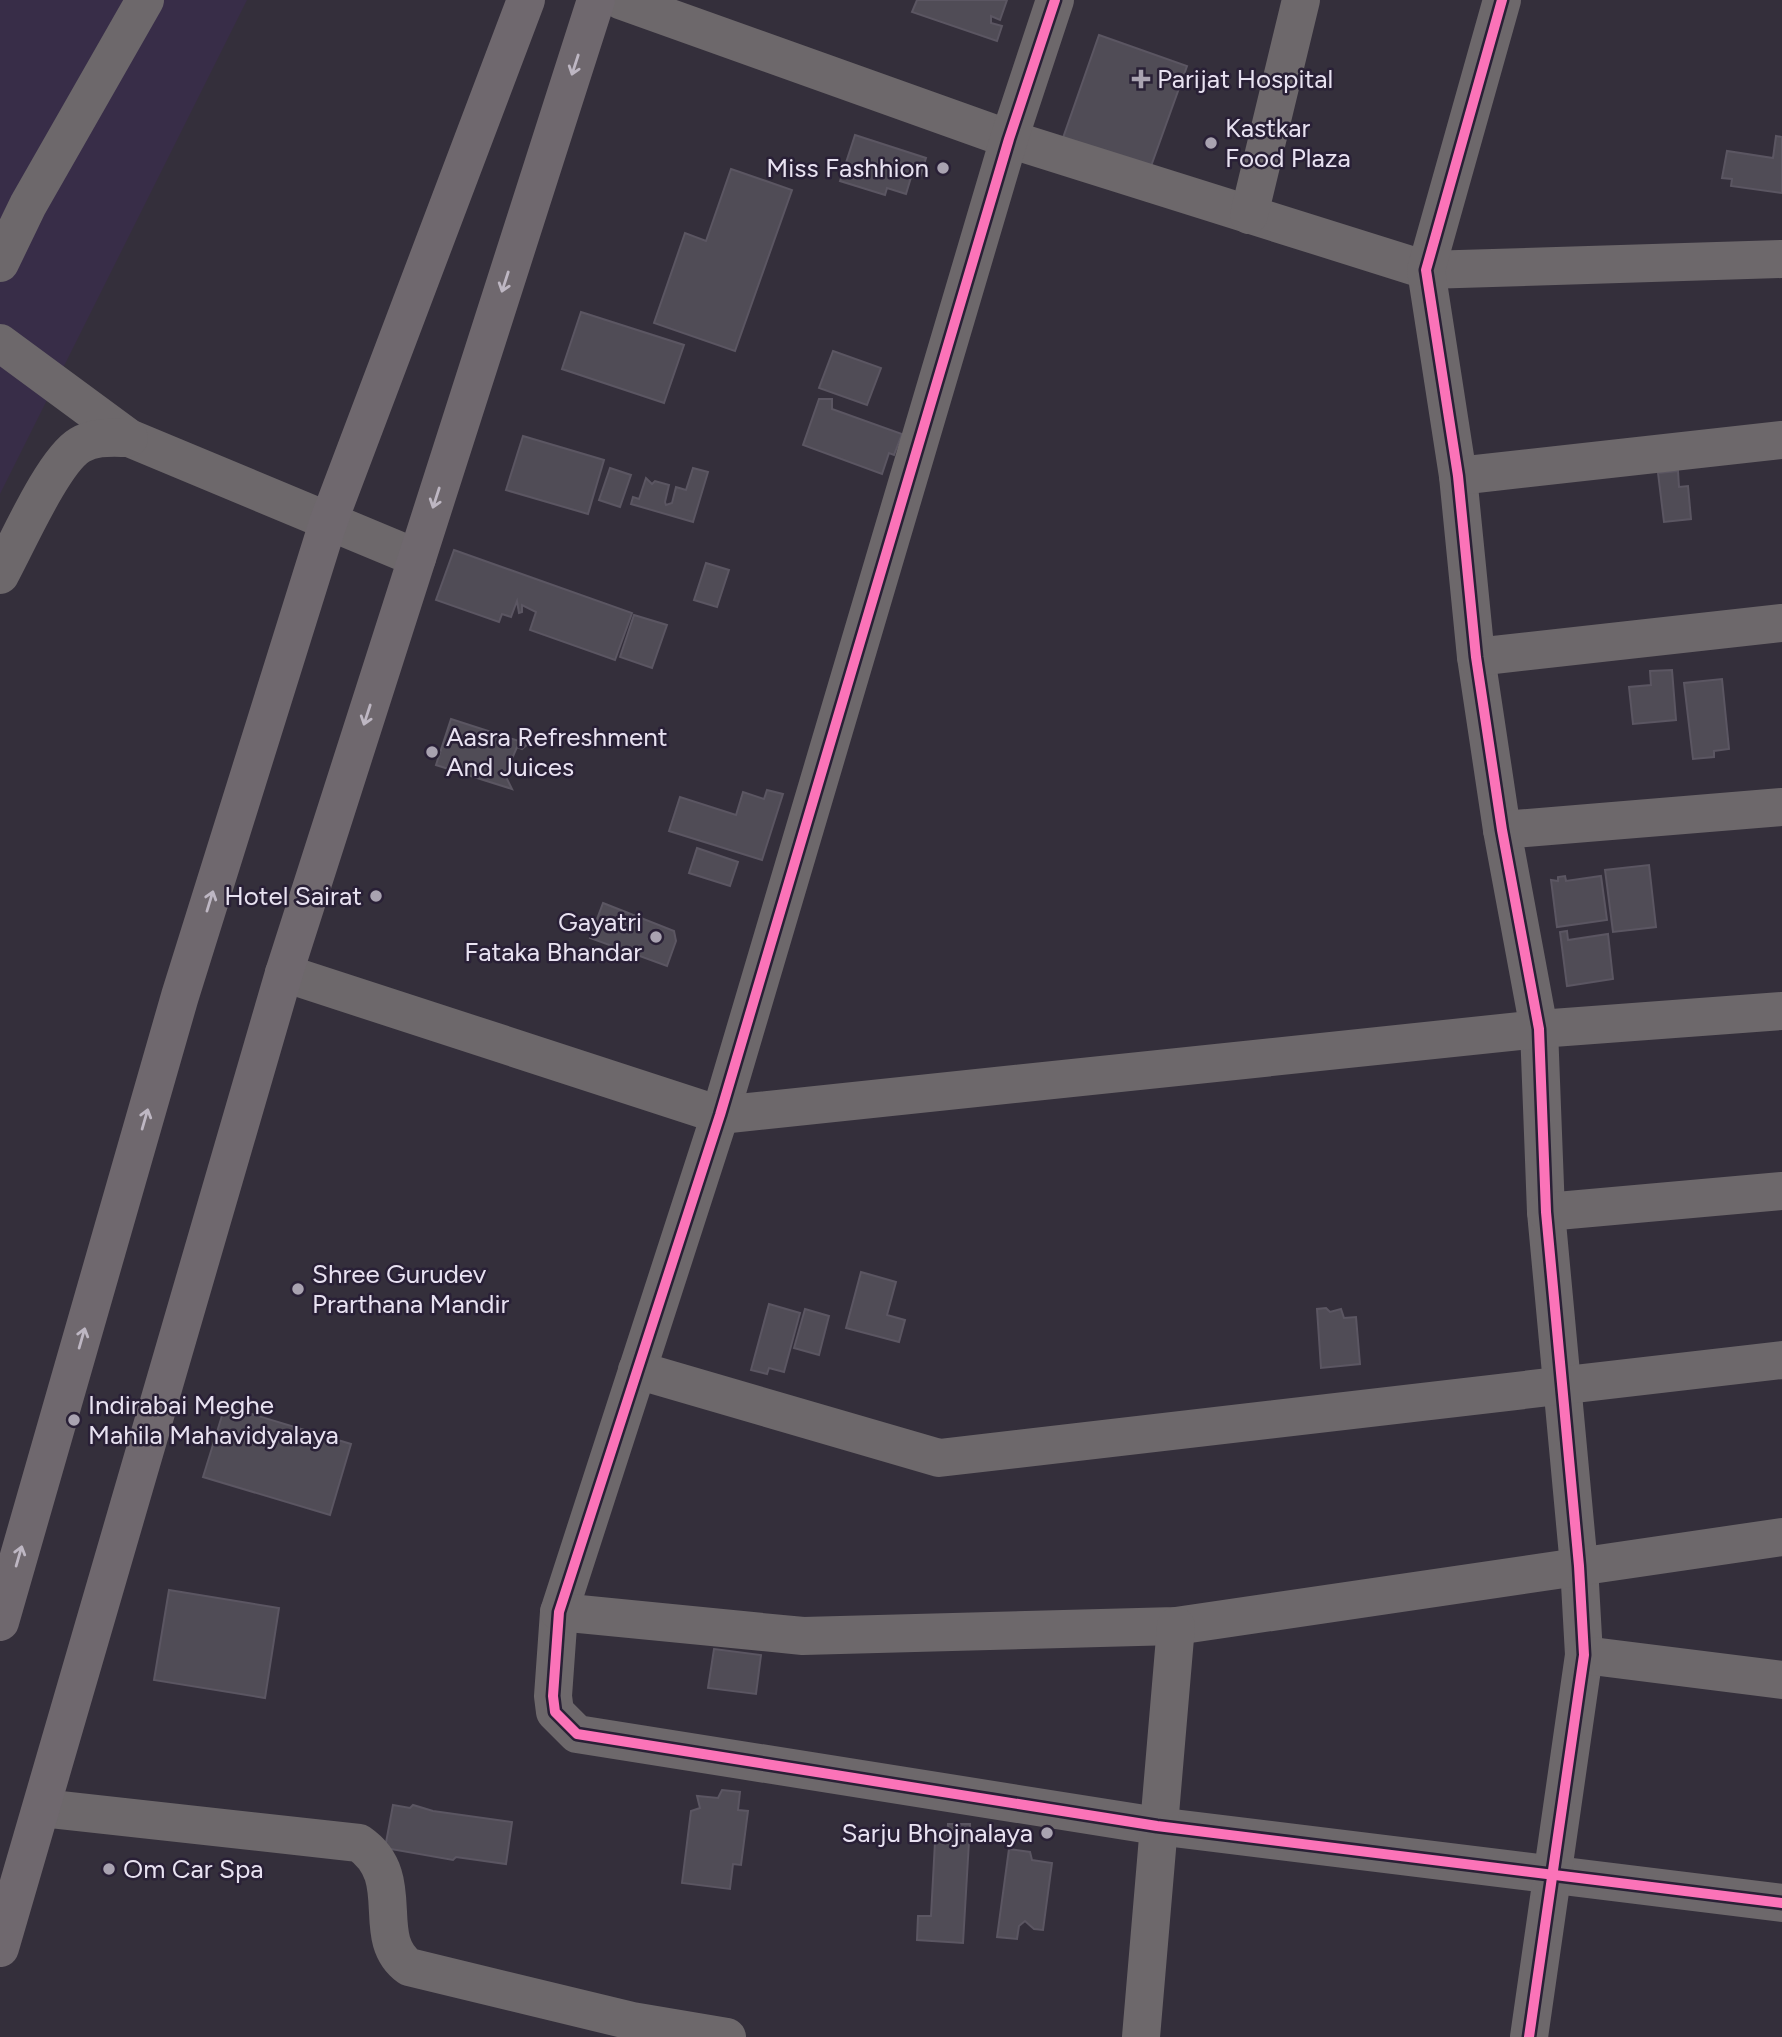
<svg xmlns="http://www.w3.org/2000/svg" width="1782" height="2037" font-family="Figtree,sans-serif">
  <rect width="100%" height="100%" fill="#342f3b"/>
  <path fill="#382d48" d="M 0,0 L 247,0 L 0,494 Z"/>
  <g fill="#504c56" stroke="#5b5662" stroke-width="2">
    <path d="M 917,0 L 1007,0 L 1000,20 L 991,16 L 991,23 L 1002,26 L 997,41 L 912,12 Z"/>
    <path d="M 1099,35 L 1187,66 L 1150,169 L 1063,138 Z"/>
    <path d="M 855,135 L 926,158 L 920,177 L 912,174 L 906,194 L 887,188 L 885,195 L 840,181 Z"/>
    <path d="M 1776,136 L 1782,137 L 1782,193 L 1731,186 L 1732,179 L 1722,178 L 1727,151 L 1773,158 Z"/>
    <path d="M 731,169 L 792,190 L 735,351 L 654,323 L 685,233 L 706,241 Z"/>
    <path d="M 581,312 L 684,345 L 664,403 L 562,369 Z"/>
    <path d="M 833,351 L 881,368 L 867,405 L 819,388 Z"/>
    <path d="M 819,399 L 832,399 L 832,409 L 902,434 L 894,455 L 889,453 L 882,474 L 803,445 Z"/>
    <path d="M 523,436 L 604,460 L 588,514 L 506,490 Z"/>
    <path d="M 610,468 L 631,475 L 620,507 L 599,500 Z"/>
    <path d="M 693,468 L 708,472 L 693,522 L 631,504 L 633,497 L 639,499 L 646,478 L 652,484 L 655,481 L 669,485 L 665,502 L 666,505 L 672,503 L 676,487 L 686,490 Z"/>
    <path d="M 1678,471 L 1679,487 L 1688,486 L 1691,519 L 1664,522 L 1658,473 Z"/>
    <path d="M 454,550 L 632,613 L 615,660 L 530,630 L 536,612 L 522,605 L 522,612 L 519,613 L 517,601 L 511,617 L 502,614 L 499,622 L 436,600 Z"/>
    <path d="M 706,563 L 729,570 L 717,607 L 694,600 Z"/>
    <path d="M 634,615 L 667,625 L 652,668 L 620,657 Z"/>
    <path d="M 1672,670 L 1676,720 L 1633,724 L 1629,687 L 1651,685 L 1650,671 Z"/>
    <path d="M 1722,679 L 1729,749 L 1714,751 L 1714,757 L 1693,759 L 1684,683 Z"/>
    <path d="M 451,719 L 528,744 L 522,749 L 517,747 L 505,775 L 512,789 L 436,765 Z"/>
    <path d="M 767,790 L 783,794 L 762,860 L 669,831 L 680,797 L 736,815 L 743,792 L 764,799 Z"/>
    <path d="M 697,848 L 738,862 L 730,886 L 689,873 Z"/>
    <path d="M 1649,865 L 1656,927 L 1613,932 L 1605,870 Z"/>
    <path d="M 1565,876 L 1566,881 L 1601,876 L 1607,920 L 1557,927 L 1551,880 L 1558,881 L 1558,877 Z"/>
    <path d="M 603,903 L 674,931 L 676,941 L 667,966 L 590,938 Z"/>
    <path d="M 1567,931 L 1568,940 L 1608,934 L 1613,979 L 1567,986 L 1560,932 Z"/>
    <path d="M 861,1272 L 896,1282 L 887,1315 L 905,1320 L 899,1342 L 846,1328 Z"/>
    <path d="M 769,1304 L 800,1313 L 784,1372 L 769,1368 L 767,1374 L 751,1370 Z"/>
    <path d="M 1326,1308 L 1330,1312 L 1341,1309 L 1344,1318 L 1356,1317 L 1360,1364 L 1321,1368 L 1317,1309 Z"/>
    <path d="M 805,1309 L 829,1316 L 819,1355 L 794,1348 Z"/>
    <path d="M 225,1406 L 351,1444 L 330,1515 L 203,1477 Z"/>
    <path d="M 169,1590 L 279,1608 L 265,1698 L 154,1680 Z"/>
    <path d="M 714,1649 L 761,1655 L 756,1694 L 708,1688 Z"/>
    <path d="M 722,1790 L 740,1792 L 738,1810 L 748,1811 L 741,1865 L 733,1864 L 730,1889 L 682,1883 L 691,1811 L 700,1808 L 697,1796 L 718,1798 Z"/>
    <path d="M 393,1805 L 410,1808 L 413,1805 L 433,1811 L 512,1822 L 506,1864 L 456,1857 L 453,1860 L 385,1848 Z"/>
    <path d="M 948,1824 L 970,1824 L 963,1943 L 917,1940 L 918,1916 L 931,1916 L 935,1842 L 947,1838 Z"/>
    <path d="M 1009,1849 L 1030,1852 L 1032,1860 L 1052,1863 L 1043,1930 L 1034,1929 L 1025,1921 L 1019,1926 L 1017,1939 L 997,1937 Z"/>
  </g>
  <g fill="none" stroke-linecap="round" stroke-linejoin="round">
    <g stroke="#6d686b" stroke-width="38">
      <path d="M 620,0 L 1009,139 L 1426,270 L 1782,259"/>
      <path d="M 1055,0 L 1009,139 L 720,1115 L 559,1612 L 553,1696 L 555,1712 L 577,1734 L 1157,1826 L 1782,1903"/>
      <path d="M 1502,0 L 1426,270 L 1458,476 L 1476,657 L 1502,830 L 1539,1029 L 1546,1212 L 1579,1566 L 1584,1655 L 1529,2037"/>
      <path d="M 1249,215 L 1301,0"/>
      <path d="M 0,263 L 28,205 L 145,0"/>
      <path d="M 0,343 L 129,438 L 417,558"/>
      <path d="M 1458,476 L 1782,440"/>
      <path d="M 0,575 C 17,544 53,461 80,445 C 95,436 112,438 129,438"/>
      <path d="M 1476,657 L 1782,623"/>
      <path d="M 1502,830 L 1782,807"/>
      <path d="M 284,973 L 720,1115 L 1539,1029 L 1782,1011"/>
      <path d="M 1546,1212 L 1782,1191"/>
      <path d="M 637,1370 L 939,1458 L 1782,1360"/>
      <path d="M 559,1612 L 803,1636 L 1176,1626 L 1782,1537"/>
      <path d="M 1584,1655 L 1782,1680"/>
      <path d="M 42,1808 L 359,1843 C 410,1878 368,1937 409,1967 L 632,2021 L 727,2037"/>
      <path d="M 1141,2037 L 1176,1626"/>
    </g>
    <g stroke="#6f686e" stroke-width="38">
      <path d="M 0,1622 L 180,996 L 328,523 L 526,0"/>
      <path d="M 0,1948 L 284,973 L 596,0"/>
    </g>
    <defs>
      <g id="cycleway">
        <path d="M 1055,0 L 1009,139 L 720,1115 L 559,1612 L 553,1696 L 555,1712 L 577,1734 L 1157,1826 L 1782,1903"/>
        <path d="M 1502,0 L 1426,270 L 1458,476 L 1476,657 L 1502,830 L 1539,1029 L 1546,1212 L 1579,1566 L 1584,1655 L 1529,2037"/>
      </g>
    </defs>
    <use href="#cycleway" stroke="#292036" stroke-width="15"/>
    <use href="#cycleway" stroke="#fb73b8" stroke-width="10"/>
  </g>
  <defs><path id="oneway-shaft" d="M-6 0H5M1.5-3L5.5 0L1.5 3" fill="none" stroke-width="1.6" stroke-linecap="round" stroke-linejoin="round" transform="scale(1.75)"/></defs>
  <g stroke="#beb7c3">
    <use href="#oneway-shaft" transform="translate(575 65) rotate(108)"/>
    <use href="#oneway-shaft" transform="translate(505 282) rotate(108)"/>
    <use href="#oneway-shaft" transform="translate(436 498) rotate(108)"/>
    <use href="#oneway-shaft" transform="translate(367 715) rotate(108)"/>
    <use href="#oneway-shaft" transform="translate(210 901) rotate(-73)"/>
    <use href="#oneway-shaft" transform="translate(145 1119) rotate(-74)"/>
    <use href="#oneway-shaft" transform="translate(82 1338) rotate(-74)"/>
    <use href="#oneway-shaft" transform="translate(19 1556) rotate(-74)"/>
  </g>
  <g fill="#a9a3b1" stroke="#292036" stroke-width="2.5">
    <path d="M1137.5 68.5h7v7h7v7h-7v7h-7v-7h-7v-7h7z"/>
    <circle cx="1211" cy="143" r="7"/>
    <circle cx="943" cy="168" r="7"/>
    <circle cx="432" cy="752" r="7"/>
    <circle cx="376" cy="896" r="7"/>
    <circle cx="656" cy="937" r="7"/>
    <circle cx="298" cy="1289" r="7"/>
    <circle cx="74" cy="1420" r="7"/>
    <circle cx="1047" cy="1833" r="7"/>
    <circle cx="109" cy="1869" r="7"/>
  </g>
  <g text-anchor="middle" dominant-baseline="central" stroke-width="5" stroke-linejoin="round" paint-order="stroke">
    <g font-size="26" fill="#e8e2f1" stroke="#292036" text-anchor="start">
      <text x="1157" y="79">Parijat Hospital</text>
      <text x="1225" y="128">Kastkar<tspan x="1225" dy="30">Food Plaza</tspan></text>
      <text x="929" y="168" text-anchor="end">Miss Fashhion</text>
      <text x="446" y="737">Aasra Refreshment<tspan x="446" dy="30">And Juices</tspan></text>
      <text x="362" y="896" text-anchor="end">Hotel Sairat</text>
      <text x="642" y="922" text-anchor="end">Gayatri<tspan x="642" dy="30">Fataka Bhandar</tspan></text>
      <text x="312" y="1274">Shree Gurudev<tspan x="312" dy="30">Prarthana Mandir</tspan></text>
      <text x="88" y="1405">Indirabai Meghe<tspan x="88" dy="30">Mahila Mahavidyalaya</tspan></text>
      <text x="1033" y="1833" text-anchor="end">Sarju Bhojnalaya</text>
      <text x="123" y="1869">Om Car Spa</text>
    </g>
  </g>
</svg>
